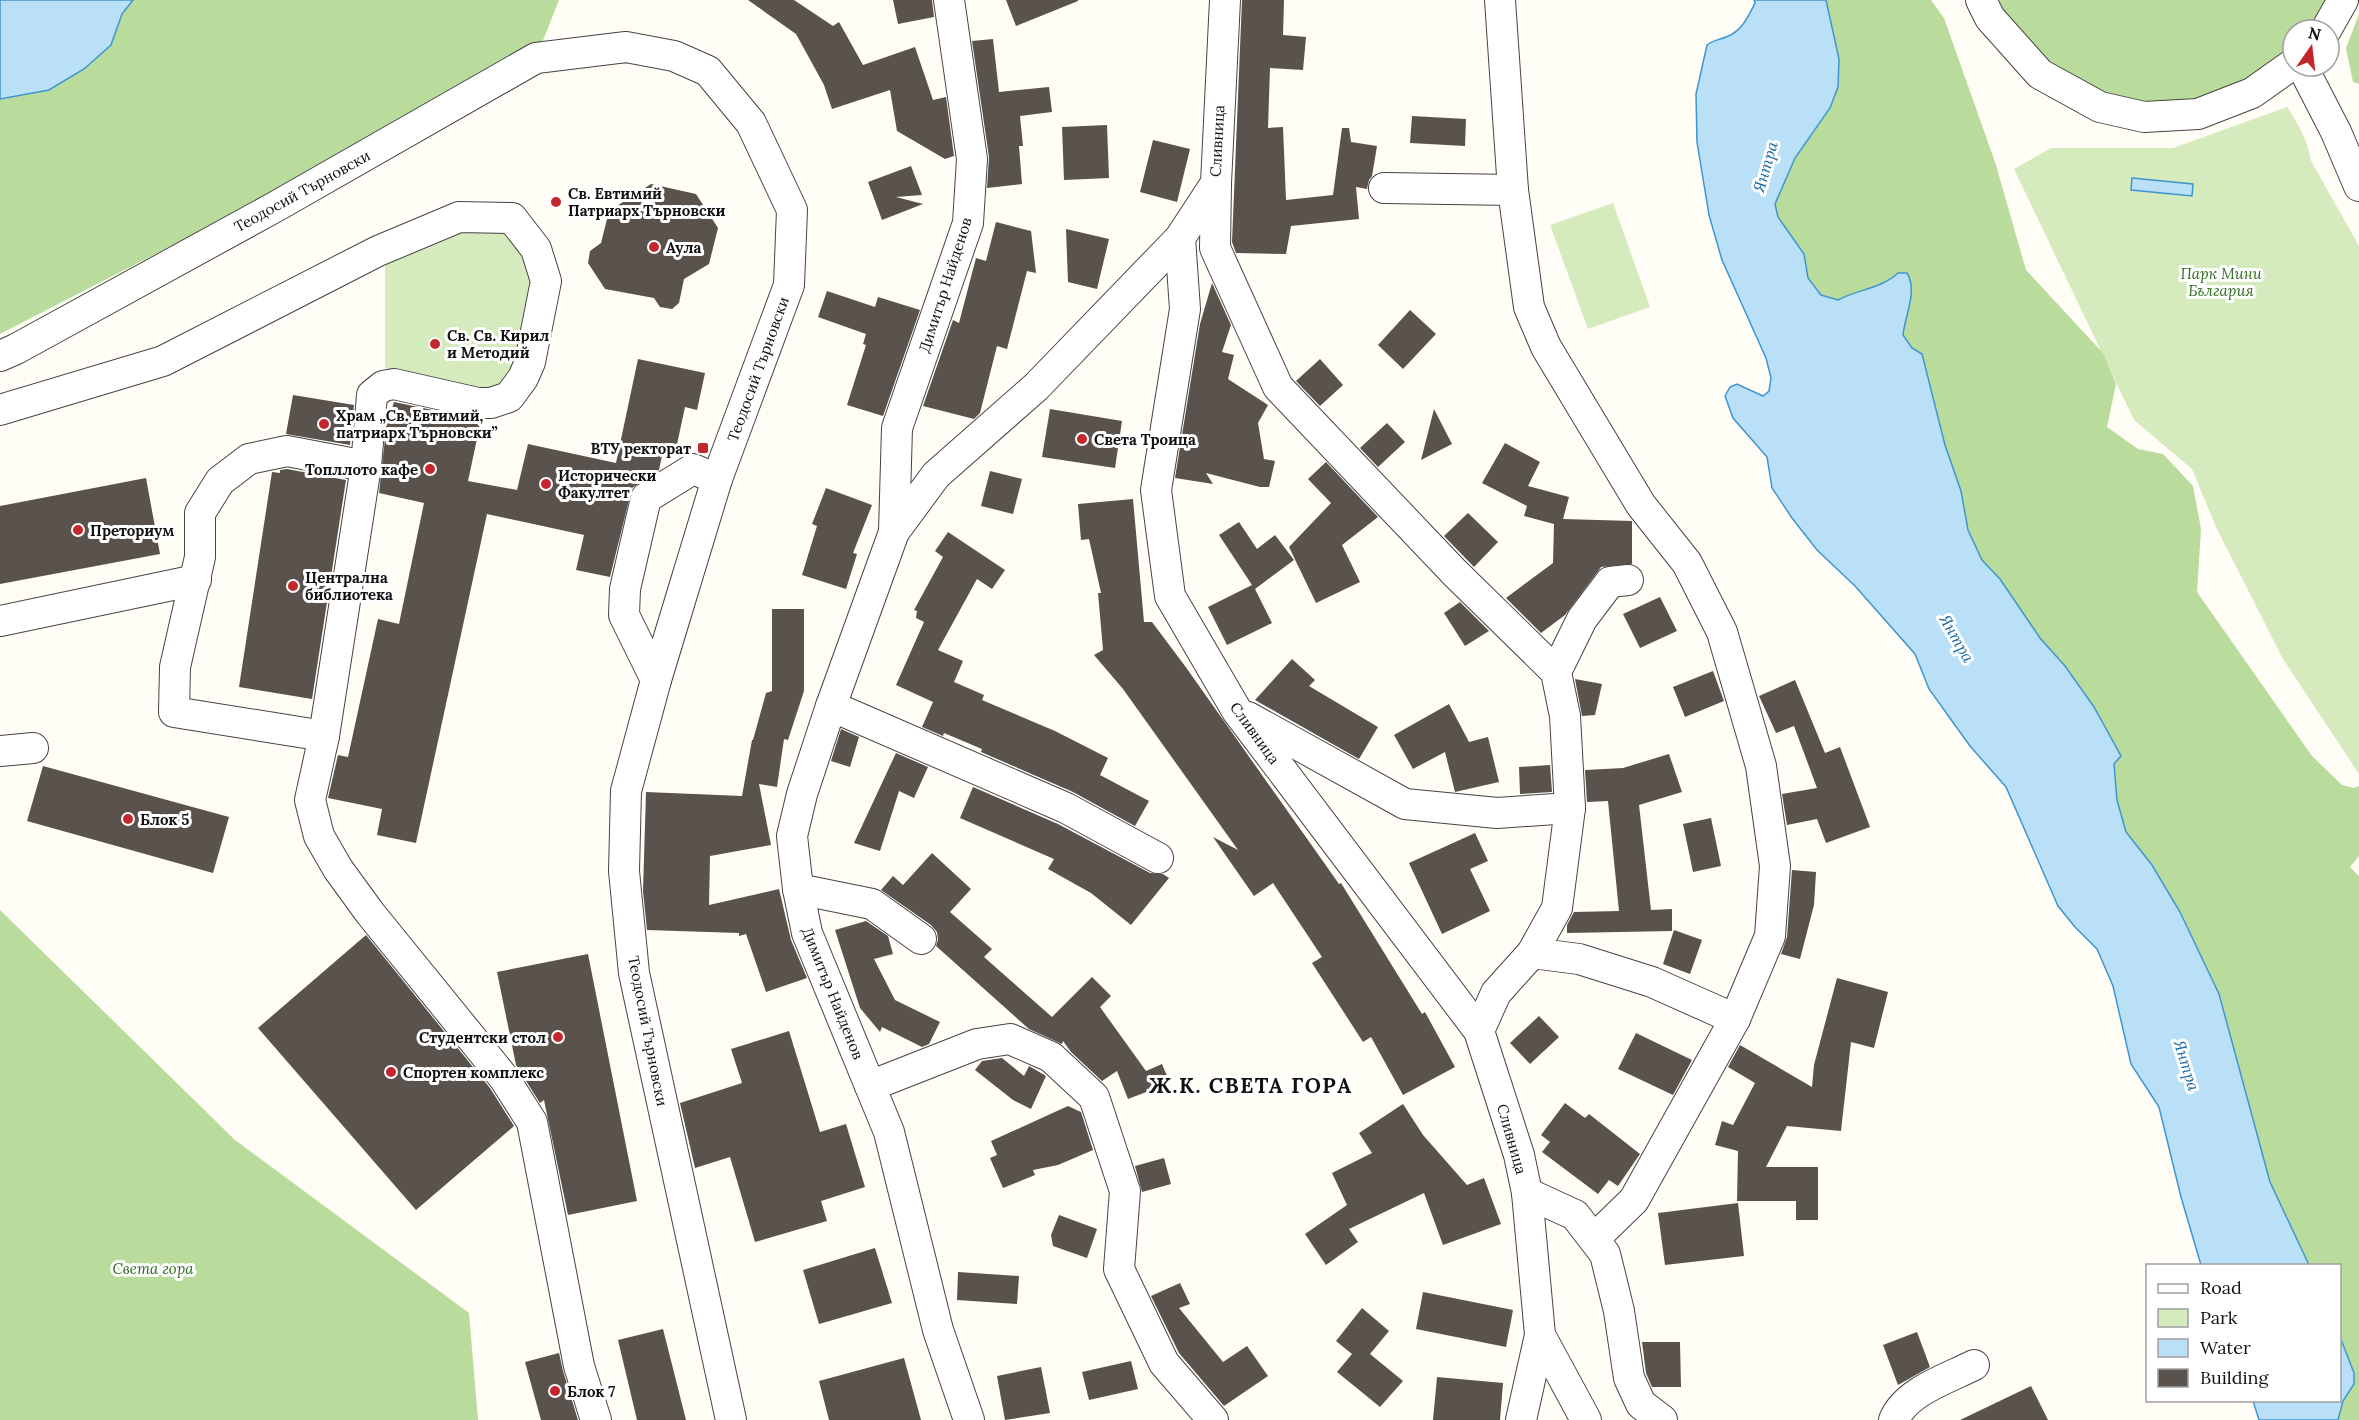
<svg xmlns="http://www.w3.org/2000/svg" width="2359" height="1420" font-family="Lora,serif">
  <rect width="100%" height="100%" fill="#fffdf5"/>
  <g fill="#d5ebbd">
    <path d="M 2287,107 C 2298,123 2308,141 2311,161 L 2359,246 L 2359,774 L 2283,659 L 2216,527 L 2192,469 L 2134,420 L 2014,169 L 2051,148 L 2173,148 Z"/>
    <path d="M 1613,203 L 1650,307 L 1588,329 L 1550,225 Z"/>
    <path d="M 458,221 L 513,223 L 541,284 L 517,398 L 385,368 L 385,251 Z"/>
  </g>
  <g fill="#b9dc9c">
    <path d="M 133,0 L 559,0 L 536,58 L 0,334 L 0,99 L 49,90 L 111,45 L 122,14 Z"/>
    <path d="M 1826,0 L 1931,0 L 1944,18 L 1996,165 L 2026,270 L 2103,353 L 2116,384 L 2107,427 L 2138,449 L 2163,454 L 2193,486 L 2201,529 L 2197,592 L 2312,756 L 2342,785 L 2354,788 L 2359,786 L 2359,856 L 2350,867 L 2359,876 L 2359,1420 L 2338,1420 L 2343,1401 L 2354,1384 L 2354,1373 L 2340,1337 L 2340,1266 L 2309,1265 L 2270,1182 L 2219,994 L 2180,912 L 2152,865 L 2126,832 L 2117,800 L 2114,763 L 2120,757 L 2065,666 L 2040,638 L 2000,579 L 1982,560 L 1968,530 L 1961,491 L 1945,445 L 1922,354 L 1912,348 L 1903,335 L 1904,317 L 1911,297 L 1898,273 C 1881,289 1858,289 1838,300 L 1821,295 L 1808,278 L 1804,254 L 1778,217 L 1775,204 L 1795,158 L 1830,108 L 1838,59 Z"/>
    <path d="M 1981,0 L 2343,0 L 2326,30 L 2293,30 L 2293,63 L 2252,93 L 2144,117 L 2040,74 Z"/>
    <path d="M 2359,14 L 2359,84 L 2353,82 L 2346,48 Z"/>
    <path d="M 0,910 L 235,1140 L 469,1313 L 478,1420 L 0,1420 Z"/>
  </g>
  <g fill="#b9e0f7" stroke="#3f96cf" stroke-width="1.5">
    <path d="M 0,0 L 133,0 L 122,14 L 111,45 L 84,69 L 49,90 L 0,99 Z"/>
    <path d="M 1754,0 L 1826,0 L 1839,59 L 1838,87 L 1830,108 L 1795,158 L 1775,204 L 1778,217 L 1804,254 L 1808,278 L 1821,295 L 1838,300 C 1858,289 1881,289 1898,273 L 1907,273 C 1918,291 1905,315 1903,335 L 1912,348 L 1922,354 L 1945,445 L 1961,491 L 1968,530 L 1982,560 L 2000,579 L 2040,638 L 2065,666 L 2094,707 L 2121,756 L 2114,764 L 2117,800 L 2126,832 L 2152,865 L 2180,912 L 2219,994 L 2270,1182 L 2309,1265 L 2201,1265 L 2181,1197 L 2159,1107 L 2131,1064 L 2113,986 L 2097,949 L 2075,927 L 2058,906 L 2006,787 L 1970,746 L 1929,689 L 1915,654 L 1855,586 L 1817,550 L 1792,518 L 1772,488 L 1767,457 L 1733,418 L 1725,396 L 1730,387 L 1737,384 L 1763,396 L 1769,391 L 1771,378 L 1766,358 L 1722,260 L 1709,215 L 1697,142 L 1696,94 L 1707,45 C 1713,40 1719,40 1726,37 C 1742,31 1748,17 1755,3 Z"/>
    <path d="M 2132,178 L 2193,184 L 2192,196 L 2131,190 Z"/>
    <path d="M 2340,1337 L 2354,1373 L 2354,1384 L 2343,1401 L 2338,1420 L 2259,1420 L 2253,1401 L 2340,1400 Z"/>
  </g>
  <g fill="#5a524d">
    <path d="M 748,0 L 794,0 L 833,26 L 839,22 L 863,65 L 915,47 L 933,100 L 946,97 L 954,156 L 945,159 L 897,131 L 890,90 L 832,109 L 824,85 L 796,34 Z"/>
    <path d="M 893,0 L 932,0 L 934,17 L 898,24 Z"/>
    <path d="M 1006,0 L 1078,0 L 1078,1 L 1016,26 Z"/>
    <path d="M 1242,0 L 1284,0 L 1283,35 L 1306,37 L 1303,70 L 1270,68 L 1268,128 L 1283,127 L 1286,200 L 1333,195 L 1342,128 L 1349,128 L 1351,142 L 1377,146 L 1372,176 L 1369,180 L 1367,189 L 1356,187 L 1359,219 L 1291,226 L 1286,254 L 1236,253 L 1232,242 Z"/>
    <path d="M 993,39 L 999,92 L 1049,87 L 1052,112 L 1020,116 L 1023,146 L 1019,146 L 1022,184 L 987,188 L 989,157 L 972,41 Z"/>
    <path d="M 1412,116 L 1466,119 L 1465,146 L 1410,143 Z"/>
    <path d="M 1107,125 L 1109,178 L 1064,180 L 1062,127 Z"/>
    <path d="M 1153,140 L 1190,149 L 1177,202 L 1140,192 Z"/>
    <path d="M 911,166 L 922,195 L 896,197 L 923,204 L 882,220 L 868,182 Z"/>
    <path d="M 651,184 L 696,194 L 718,228 L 709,264 L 684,279 L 679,303 L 672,309 L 660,307 L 654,298 L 605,289 L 588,263 L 590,251 L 601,243 L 609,211 Z"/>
    <path d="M 996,222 L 1031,231 L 1036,273 L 1027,271 L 1007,349 L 997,346 L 980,413 L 974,419 L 923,406 L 953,320 L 959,323 L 976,258 L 986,261 Z"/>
    <path d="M 1066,229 L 1109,239 L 1097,289 L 1068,282 Z"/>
    <path d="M 1212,283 L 1231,325 L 1222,352 L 1234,355 L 1228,379 L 1268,405 L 1258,423 L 1264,459 L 1275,461 L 1269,487 L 1260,487 L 1206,473 L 1213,484 L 1175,478 L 1200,324 Z"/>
    <path d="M 827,291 L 875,307 L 878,297 L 920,310 L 883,416 L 847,405 L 866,345 L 863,344 L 866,334 L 818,317 Z"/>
    <path d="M 1410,310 L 1436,334 L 1403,369 L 1378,345 Z"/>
    <path d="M 638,359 L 705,373 L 697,410 L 685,407 L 676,449 L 664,446 L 659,470 L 632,488 L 610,577 L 576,570 L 584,535 L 487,514 L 416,843 L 377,835 L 382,809 L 328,798 L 338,755 L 348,757 L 378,619 L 399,624 L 424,503 L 379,493 L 388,411 L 391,412 L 394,402 L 481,420 L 468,481 L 517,490 L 528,444 L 616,463 Z"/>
    <path d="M 1320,359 L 1343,385 L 1320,406 L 1296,381 Z"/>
    <path d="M 293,395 L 354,405 L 350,445 L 286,434 Z"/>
    <path d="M 1050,409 L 1122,421 L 1115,468 L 1042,457 Z"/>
    <path d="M 1434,409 L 1452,444 L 1421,460 Z"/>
    <path d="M 1387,423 L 1405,442 L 1378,467 L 1360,448 Z"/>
    <path d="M 1505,443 L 1540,462 L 1528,486 L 1569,497 L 1563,519 L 1632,521 L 1632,564 L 1601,567 L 1565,615 L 1541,633 L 1506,598 L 1553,563 L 1554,524 L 1524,516 L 1527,506 L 1482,483 Z"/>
    <path d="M 1326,462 L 1378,517 L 1342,545 L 1360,582 L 1316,603 L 1289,547 L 1331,503 L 1308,479 Z"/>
    <path d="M 287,469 L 346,480 L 312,699 L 239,687 L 272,472 L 280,473 L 280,470 Z"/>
    <path d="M 990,471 L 1022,479 L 1013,514 L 981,506 Z"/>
    <path d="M 146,478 L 160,554 L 0,584 L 0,506 Z"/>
    <path d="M 826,488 L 872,505 L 853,553 L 857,554 L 846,589 L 802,575 L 817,526 L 812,524 Z"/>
    <path d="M 1133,499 L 1144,622 L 1152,622 L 1185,666 L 1339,884 L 1341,883 L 1422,1014 L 1425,1012 L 1455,1067 L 1403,1095 L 1371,1037 L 1363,1042 L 1312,963 L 1322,957 L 1273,883 L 1254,896 L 1213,837 L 1238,850 L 1123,689 L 1094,655 L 1103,650 L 1098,593 L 1101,593 L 1089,539 L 1081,540 L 1078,504 Z"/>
    <path d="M 1468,513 L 1498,542 L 1474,567 L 1444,536 Z"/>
    <path d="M 1239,522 L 1257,549 L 1275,535 L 1294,560 L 1255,589 L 1272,623 L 1227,645 L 1208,607 L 1252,585 L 1219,535 Z"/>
    <path d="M 948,532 L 1005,570 L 992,589 L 977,579 L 938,650 L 963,661 L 954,682 L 984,695 L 982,700 L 1055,731 L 1108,758 L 1100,775 L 1149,801 L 1135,826 L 1073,792 L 981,752 L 982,749 L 944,733 L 943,736 L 922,727 L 933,702 L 896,685 L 924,622 L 916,618 L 917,611 L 914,610 L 943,557 L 935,551 Z"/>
    <path d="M 1660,597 L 1677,631 L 1640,648 L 1623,614 Z"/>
    <path d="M 1460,602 L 1489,631 L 1465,646 L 1444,613 Z"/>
    <path d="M 772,609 L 804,609 L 804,691 L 788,740 L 784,739 L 777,787 L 759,784 L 771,845 L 710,856 L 709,905 L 779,889 L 791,940 L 807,978 L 766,992 L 746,934 L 739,936 L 739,933 L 647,930 L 643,891 L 646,792 L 742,796 L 752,740 L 753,740 L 766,693 L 772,691 Z"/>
    <path d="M 1292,659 L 1315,680 L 1309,686 L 1378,727 L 1359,759 L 1255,700 Z"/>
    <path d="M 1713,671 L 1724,701 L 1685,717 L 1673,687 Z"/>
    <path d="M 1575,679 L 1602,684 L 1595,715 L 1582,716 Z"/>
    <path d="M 1795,680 L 1825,753 L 1840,747 L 1870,827 L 1826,843 L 1817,819 L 1787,825 L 1782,794 L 1817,788 L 1794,726 L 1776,733 L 1759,696 Z"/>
    <path d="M 1449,704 L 1469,742 L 1488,737 L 1499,782 L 1455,792 L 1445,752 L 1413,769 L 1394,735 Z"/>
    <path d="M 841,729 L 859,737 L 850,767 L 831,761 Z"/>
    <path d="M 896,753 L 928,767 L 914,798 L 899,791 L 880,851 L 854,843 Z"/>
    <path d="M 1669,754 L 1682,792 L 1639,805 L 1651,910 L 1672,909 L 1672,931 L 1567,933 L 1567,925 L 1574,912 L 1619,911 L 1608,801 L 1587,802 L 1585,770 L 1623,768 Z"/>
    <path d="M 1550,765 L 1552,792 L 1520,794 L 1519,767 Z"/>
    <path d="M 43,766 L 229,817 L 213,873 L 27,821 Z"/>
    <path d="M 973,787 L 1058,824 L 1150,873 L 1163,874 L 1169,878 L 1131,925 L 1091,893 L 1048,869 L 1054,859 L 960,818 Z"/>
    <path d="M 1711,818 L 1721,866 L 1693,872 L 1683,824 Z"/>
    <path d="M 1475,833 L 1488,861 L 1470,869 L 1490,911 L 1442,934 L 1409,863 Z"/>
    <path d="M 932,853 L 971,889 L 950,912 L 992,949 L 984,957 L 1052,1017 L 1092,977 L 1111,996 L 1100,1007 L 1146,1071 L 1162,1064 L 1170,1083 L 1128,1099 L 1117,1071 L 1102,1081 L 1071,1052 L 1063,1041 L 1062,1044 L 1029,1029 L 936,946 L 938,940 L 937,932 L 931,925 L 881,890 L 893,876 L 903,885 Z"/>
    <path d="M 1792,870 L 1816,872 L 1814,905 L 1800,959 L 1781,954 L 1787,937 Z"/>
    <path d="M 866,921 L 888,936 L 893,954 L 874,959 L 895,1000 L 940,1022 L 929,1044 L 922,1047 L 882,1027 L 880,1032 L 860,1008 L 835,930 Z"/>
    <path d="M 1674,930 L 1702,940 L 1690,974 L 1663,964 Z"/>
    <path d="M 366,935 L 490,1088 L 514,1126 L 416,1210 L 258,1028 Z"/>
    <path d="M 588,954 L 637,1201 L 568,1215 L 544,1100 L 540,1103 L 516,1065 L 497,972 Z"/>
    <path d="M 1837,978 L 1888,992 L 1874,1048 L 1851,1042 L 1841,1131 L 1787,1126 L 1766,1167 L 1818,1167 L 1818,1220 L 1796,1220 L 1796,1201 L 1737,1201 L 1738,1151 L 1715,1145 L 1722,1121 L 1733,1125 L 1755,1083 L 1728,1067 L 1740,1045 L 1812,1087 L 1814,1065 Z"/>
    <path d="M 1539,1016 L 1559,1037 L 1530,1064 L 1510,1043 Z"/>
    <path d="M 789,1031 L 820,1132 L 846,1124 L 865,1187 L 821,1201 L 827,1221 L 755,1242 L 730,1157 L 695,1168 L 680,1103 L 742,1083 L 731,1049 Z"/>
    <path d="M 1636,1033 L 1692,1060 L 1673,1095 L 1618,1069 Z"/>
    <path d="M 1002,1058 L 1024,1076 L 1029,1066 L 1046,1076 L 1031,1109 L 1013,1100 L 975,1070 L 982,1061 Z"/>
    <path d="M 1565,1103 L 1585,1118 L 1589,1114 L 1640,1154 L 1618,1186 L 1609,1180 L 1598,1194 L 1542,1152 L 1550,1142 L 1541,1135 Z"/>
    <path d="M 1403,1104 L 1423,1135 L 1467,1185 L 1484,1178 L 1501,1224 L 1443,1245 L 1424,1193 L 1349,1229 L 1358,1242 L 1326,1265 L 1305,1234 L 1347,1205 L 1332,1173 L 1372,1153 L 1359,1133 Z"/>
    <path d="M 1068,1106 L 1081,1112 L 1093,1150 L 1058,1165 L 1033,1170 L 1035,1175 L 1003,1188 L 990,1158 L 997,1155 L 991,1141 Z"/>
    <path d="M 1164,1158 L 1171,1184 L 1142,1192 L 1135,1166 Z"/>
    <path d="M 1738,1203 L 1744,1256 L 1665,1265 L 1658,1213 Z"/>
    <path d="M 1059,1215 L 1097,1229 L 1087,1258 L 1053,1246 L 1051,1235 Z"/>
    <path d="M 875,1248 L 892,1303 L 819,1324 L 803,1270 Z"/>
    <path d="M 958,1272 L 1019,1276 L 1017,1304 L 957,1300 Z"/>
    <path d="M 1180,1283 L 1190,1304 L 1179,1308 L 1223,1362 L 1247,1346 L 1268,1376 L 1224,1406 L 1179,1353 L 1151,1296 Z"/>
    <path d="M 1423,1292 L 1513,1310 L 1506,1347 L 1416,1329 Z"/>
    <path d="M 1362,1308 L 1389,1331 L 1370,1354 L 1403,1381 L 1380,1407 L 1337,1372 L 1352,1354 L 1336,1341 Z"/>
    <path d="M 663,1329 L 686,1420 L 637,1420 L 618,1340 Z"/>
    <path d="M 1917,1332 L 1930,1367 L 1898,1385 L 1883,1345 Z"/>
    <path d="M 1642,1342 L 1680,1342 L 1681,1387 L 1652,1387 L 1646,1373 Z"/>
    <path d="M 559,1353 L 563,1371 L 578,1420 L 541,1420 L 525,1362 Z"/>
    <path d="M 904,1358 L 921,1420 L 829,1420 L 819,1381 Z"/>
    <path d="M 1131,1361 L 1138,1389 L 1089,1400 L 1082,1372 Z"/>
    <path d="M 1041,1367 L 1050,1413 L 1005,1420 L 997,1376 Z"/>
    <path d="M 1437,1377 L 1503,1383 L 1500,1420 L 1433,1420 Z"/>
    <path d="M 2031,1386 L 2048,1420 L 1960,1420 Z"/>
  </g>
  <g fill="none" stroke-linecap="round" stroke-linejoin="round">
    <defs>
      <g id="minor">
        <path d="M 1500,0 L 1513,190 L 1529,307 L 1546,347 L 1641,505 L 1687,563 L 1722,632 L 1761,766 L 1775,866 L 1770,936 L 1735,1019 L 1634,1200 L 1594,1239"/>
        <path d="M 1981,0 L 1990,18 L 2040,74 L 2100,107 L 2144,117 L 2198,114 L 2252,93 L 2293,64"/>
        <path d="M 2326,30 L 2343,0"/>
        <path d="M 2302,66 L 2336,132 L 2359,186"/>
        <path d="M 1216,183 L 1215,248 L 1278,387 L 1454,572 L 1556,672 L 1565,716 L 1570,808 L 1557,908 L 1532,953 L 1496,993 L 1479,1031"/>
        <path d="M 1384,188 L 1513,190"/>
        <path d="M 1180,238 L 1185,309 L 1156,490 L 1170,596 L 1237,711 L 1479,1031 L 1519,1155 L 1527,1193 L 1540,1335 L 1521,1420"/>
        <path d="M 0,356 L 16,349 L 275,207 L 536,58 L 626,47 L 674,56 L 708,71 L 751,123 L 792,210 L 789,285 L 717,479 L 656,680 L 626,791 L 624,871 L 634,973 L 731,1420"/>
        <path d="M 0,410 L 163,361 L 378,251 L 459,217 L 512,218 L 536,249 L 546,281 L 530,362 L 523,378 L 509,397 L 491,403 L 478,403 L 394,384 L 383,386 L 372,395 L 366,466 L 324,736 L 310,800 L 319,836 L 338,869 L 370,913 L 504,1078 L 532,1122 L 579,1366 L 596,1420"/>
        <path d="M 894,532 L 897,428 L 968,223 L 972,159 L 949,0"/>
        <path d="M 0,621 L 196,580"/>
        <path d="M 1556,672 L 1582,619 L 1610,582 L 1628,580"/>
        <path d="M 656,680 L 624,615 L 625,589 L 646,498 L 693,469 L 717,479"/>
        <path d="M 831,706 L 1066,808 L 1158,858"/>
        <path d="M 1248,717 L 1405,804 L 1497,813 L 1570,808"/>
        <path d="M 324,736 L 174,712 L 175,667 L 200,557 L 200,513 L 220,481 L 249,459 L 287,451 L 366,466"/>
        <path d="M 0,751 L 33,748"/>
        <path d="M 798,889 L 872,904 L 921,939"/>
        <path d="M 1532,953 L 1579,959 L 1652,982 L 1735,1019"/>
        <path d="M 870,1086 L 977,1044 L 1010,1039 L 1051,1057 L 1094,1097 L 1125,1191 L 1119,1269 L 1164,1363 L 1213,1420"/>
        <path d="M 1527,1193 L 1575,1215 L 1605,1254 L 1619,1311 L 1629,1378 L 1641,1404 L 1662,1420"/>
        <path d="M 1540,1335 L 1586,1420"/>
        <path d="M 969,1420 L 938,1330 L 889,1132 L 807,933 L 798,889 L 792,836 L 802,794 L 831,706 L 894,532 L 936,475 L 1036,387 L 1180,238 L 1216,183 L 1225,0"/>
        <path d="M 1894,1420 C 1906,1391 1949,1378 1974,1365"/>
      </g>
    </defs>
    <use href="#minor" stroke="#444" stroke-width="32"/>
    <use href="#minor" stroke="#fff" stroke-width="30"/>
  </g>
  <g fill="#c4262e" stroke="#fff" stroke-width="2">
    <circle cx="556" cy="202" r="6"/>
    <circle cx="654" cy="247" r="6"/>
    <circle cx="435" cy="344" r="6"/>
    <circle cx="324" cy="424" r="6"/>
    <circle cx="1082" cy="439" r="6"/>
    <rect x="697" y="442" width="12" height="12" rx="3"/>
    <circle cx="430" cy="469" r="6"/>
    <circle cx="546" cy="484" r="6"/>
    <circle cx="78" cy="530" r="6"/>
    <circle cx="293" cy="586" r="6"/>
    <circle cx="128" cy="819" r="6"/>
    <circle cx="558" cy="1037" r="6"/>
    <circle cx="391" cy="1072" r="6"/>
    <circle cx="555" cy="1391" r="6"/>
  </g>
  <g text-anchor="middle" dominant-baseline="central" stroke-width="6" stroke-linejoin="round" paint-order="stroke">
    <g font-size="15" fill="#111" stroke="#fff">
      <text transform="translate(1217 141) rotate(-87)">Сливница</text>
      <text transform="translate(302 191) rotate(-29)">Теодосий Търновски</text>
      <text transform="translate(945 285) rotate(-72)">Димитър Найденов</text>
      <text transform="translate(758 369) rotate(-70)">Теодосий Търновски</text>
      <text transform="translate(1255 733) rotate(54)">Сливница</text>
      <text transform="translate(833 993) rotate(68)">Димитър Найденов</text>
      <text transform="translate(648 1031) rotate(79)">Теодосий Търновски</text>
      <text transform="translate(1512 1139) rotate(74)">Сливница</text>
    </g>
    <g font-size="15" font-weight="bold" fill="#111" stroke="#fff" text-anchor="start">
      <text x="568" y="193">Св. Евтимий<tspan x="568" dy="17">Патриарх Търновски</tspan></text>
      <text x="666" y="247">Аула</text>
      <text x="447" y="335">Св. Св. Кирил<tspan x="447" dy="17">и Методий</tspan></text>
      <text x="336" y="415">Храм „Св. Евтимий,<tspan x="336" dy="17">патриарх Търновски”</tspan></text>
      <text x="1094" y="439">Света Троица</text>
      <text x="691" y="448" text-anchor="end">ВТУ ректорат</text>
      <text x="418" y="469" text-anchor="end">Топллото кафе</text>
      <text x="558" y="475">Исторически<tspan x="558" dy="17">Факултет</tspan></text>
      <text x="90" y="530">Преториум</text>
      <text x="305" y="577">Централна<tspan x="305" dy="17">библиотека</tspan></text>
      <text x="140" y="819">Блок 5</text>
      <text x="546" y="1037" text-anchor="end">Студентски стол</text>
      <text x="403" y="1072">Спортен комплекс</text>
      <text x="567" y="1391">Блок 7</text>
    </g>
    <g font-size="15" font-style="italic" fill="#2f6b1f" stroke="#fff">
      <text x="2221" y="273">Парк Мини<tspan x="2221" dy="17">България</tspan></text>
      <text x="153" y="1268">Света гора</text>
    </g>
    <g font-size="16" font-style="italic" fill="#1768a6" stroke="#fff">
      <text transform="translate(1765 167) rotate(-74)">Янтра</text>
      <text transform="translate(1957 638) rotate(60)">Янтра</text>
      <text transform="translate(2187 1065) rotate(73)">Янтра</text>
    </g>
    <g font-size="21" font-weight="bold" letter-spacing="1.5" fill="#111" stroke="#fff">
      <text x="1251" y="1085">Ж.К. СВЕТА ГОРА</text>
    </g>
  </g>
  <rect x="2146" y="1264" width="195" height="138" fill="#ffffff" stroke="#a0a0a0" stroke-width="1.5"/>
  <rect x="2158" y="1284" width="30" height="9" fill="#ffffff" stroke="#a0a0a0" stroke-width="1.5"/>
  <text x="2200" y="1294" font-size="18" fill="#111111">Road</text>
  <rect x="2158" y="1309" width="30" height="18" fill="#d5ebbd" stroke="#a0a0a0" stroke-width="1.5"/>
  <text x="2200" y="1324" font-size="18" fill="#111111">Park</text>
  <rect x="2158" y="1339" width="30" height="18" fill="#b9e0f7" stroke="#a0a0a0" stroke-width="1.5"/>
  <text x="2200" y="1354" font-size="18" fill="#111111">Water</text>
  <rect x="2158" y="1369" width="30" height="18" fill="#5a524d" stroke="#a0a0a0" stroke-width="1.5"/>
  <text x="2200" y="1384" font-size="18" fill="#111111">Building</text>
  <g transform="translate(2311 48) rotate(14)"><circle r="28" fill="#ffffff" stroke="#a0a0a0" stroke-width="1.5"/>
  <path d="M0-4.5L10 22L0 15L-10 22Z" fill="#c4262e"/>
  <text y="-9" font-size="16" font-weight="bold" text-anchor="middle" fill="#111111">N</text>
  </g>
</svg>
